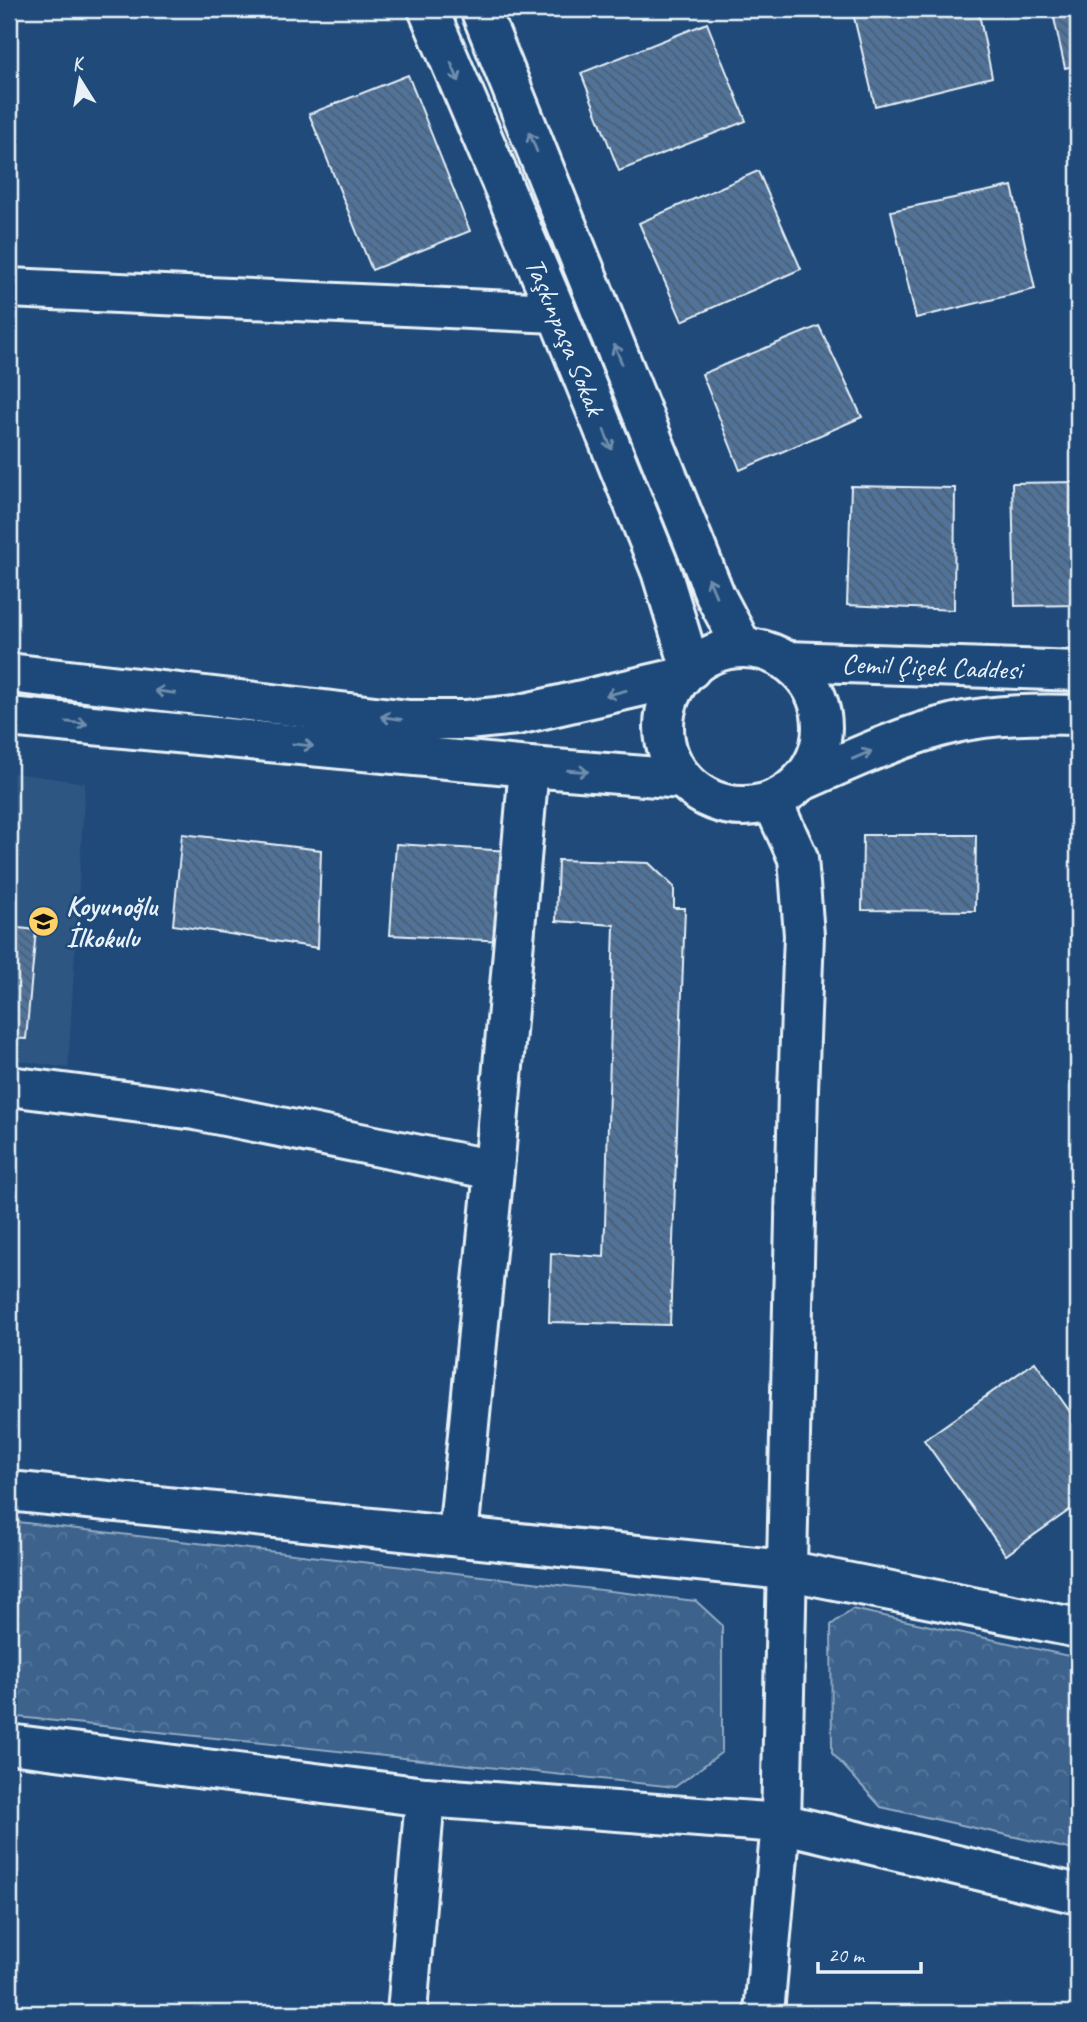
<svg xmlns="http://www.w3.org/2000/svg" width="1087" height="2022" font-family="Caveat,sans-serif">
  <defs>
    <pattern id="park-crowns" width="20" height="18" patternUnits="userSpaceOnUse" patternTransform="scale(1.75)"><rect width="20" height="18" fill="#3c628c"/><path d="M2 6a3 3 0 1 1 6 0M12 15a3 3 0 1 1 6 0" fill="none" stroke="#58799d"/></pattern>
    <pattern id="building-back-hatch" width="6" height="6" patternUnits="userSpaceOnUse" patternTransform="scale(1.75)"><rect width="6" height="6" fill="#517399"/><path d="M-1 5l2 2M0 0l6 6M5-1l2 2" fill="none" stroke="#4c5e72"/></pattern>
  </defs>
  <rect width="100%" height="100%" fill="#1f4a7a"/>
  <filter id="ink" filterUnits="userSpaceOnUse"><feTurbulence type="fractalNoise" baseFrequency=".0143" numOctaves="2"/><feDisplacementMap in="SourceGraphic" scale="14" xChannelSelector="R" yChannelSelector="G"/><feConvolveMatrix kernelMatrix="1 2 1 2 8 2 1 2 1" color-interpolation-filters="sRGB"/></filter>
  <g filter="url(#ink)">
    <path fill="#2e5683" d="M 9,772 L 85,783 L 68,1068 L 9,1059 Z"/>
    <g fill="url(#park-crowns)" stroke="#92aac2" stroke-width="2">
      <path d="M 9,1521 L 696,1601 L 722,1625 L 722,1752 L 675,1787 L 9,1716 Z"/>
      <path d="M 852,1609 L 1078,1658 L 1078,1851 L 881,1807 L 832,1753 L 831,1625 Z"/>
    </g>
    <g fill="url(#building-back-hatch)" stroke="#e8f1f8" stroke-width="2">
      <path d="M 852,9 L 978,9 L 992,77 L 875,106 Z"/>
      <path d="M 1052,9 L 1078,9 L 1078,65 L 1065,68 Z"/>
      <path d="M 707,23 L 746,121 L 619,171 L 581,73 Z"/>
      <path d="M 408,75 L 470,231 L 372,270 L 309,114 Z"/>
      <path d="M 758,171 L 801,269 L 682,321 L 639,223 Z"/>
      <path d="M 1012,186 L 1035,289 L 916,318 L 891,211 Z"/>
      <path d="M 819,326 L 862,417 L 740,470 L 702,374 Z"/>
      <path d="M 1078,482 L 1078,605 L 1015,606 L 1012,483 Z"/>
      <path d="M 851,486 L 955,488 L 954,610 L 847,605 Z"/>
      <path d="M 182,834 L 321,850 L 318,948 L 173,925 Z"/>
      <path d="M 863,835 L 976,835 L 975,911 L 862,910 Z"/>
      <path d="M 396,844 L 509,851 L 503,941 L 390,935 Z"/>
      <path d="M 558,860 L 649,863 L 674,887 L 674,908 L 685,908 L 670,1325 L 549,1322 L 551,1253 L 604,1257 L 614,925 L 556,921 Z"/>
      <path d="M 9,927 L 36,930 L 26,1039 L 9,1038 Z"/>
      <path d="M 1035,1362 L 1078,1423 L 1078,1504 L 1006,1555 L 924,1440 Z"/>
    </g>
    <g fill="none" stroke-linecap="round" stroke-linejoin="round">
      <defs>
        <g id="street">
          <path d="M 9,288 L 557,313"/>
          <path d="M 9,1086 L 195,1110 L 494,1170"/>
          <path d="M 9,1491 L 785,1570 L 1078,1628"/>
          <path d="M 458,1536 L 494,1170 L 529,767"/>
          <path d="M 9,1744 L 425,1797 L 781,1823 L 1078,1894"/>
          <path d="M 407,2013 L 425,1797"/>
          <path d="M 764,2013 L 781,1823 L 798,1090 L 804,935 L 798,858 L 772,801"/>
        </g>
        <g id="secondary">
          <path id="s1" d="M 428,9 L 557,313 L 661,571 L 691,669"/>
          <path d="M 480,9 L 715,595 L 743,648"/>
          <circle cx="743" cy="727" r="79"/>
          <path id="s2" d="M 787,661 L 1078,671"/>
          <path d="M 9,673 L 409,720 L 467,720 L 517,715 L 682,677"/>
          <path d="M 9,717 L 529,767 L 683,779"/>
          <path d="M 800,782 C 850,760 901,736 955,723 C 995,714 1038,714 1078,715"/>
        </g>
      </defs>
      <use href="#street" stroke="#e8f1f8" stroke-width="44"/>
      <use href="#secondary" stroke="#e8f1f8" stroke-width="44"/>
      <use href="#street" stroke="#1f4a7a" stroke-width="38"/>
      <use href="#secondary" stroke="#1f4a7a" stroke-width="38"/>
    </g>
    <defs><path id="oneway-shaft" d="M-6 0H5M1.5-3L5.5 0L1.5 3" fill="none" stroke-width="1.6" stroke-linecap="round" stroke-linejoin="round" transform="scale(1.75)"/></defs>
    <g stroke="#6f8dac">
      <use href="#oneway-shaft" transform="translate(455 72) rotate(67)"/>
      <use href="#oneway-shaft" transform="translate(533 142) rotate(-112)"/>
      <use href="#oneway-shaft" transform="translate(618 354) rotate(-112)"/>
      <use href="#oneway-shaft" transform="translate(608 440) rotate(68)"/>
      <use href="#oneway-shaft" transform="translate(712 587) rotate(-113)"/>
      <use href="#oneway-shaft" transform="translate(165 692) rotate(-173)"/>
      <use href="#oneway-shaft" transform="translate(616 693) rotate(166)"/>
      <use href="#oneway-shaft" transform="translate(391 718) rotate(-173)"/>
      <use href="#oneway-shaft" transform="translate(77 723) rotate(6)"/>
      <use href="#oneway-shaft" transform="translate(303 745) rotate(6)"/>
      <use href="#oneway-shaft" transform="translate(862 755) rotate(-23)"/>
      <use href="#oneway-shaft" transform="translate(578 771) rotate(4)"/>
    </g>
  </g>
  <defs>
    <symbol id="school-disc" viewBox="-11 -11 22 22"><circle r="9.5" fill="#ffd166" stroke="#1f4a7a"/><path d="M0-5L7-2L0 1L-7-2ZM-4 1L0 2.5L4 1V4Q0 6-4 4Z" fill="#111"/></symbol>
  </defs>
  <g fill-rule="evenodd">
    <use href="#school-disc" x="26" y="904" width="35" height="35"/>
  </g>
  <g text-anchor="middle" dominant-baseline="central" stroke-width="5" stroke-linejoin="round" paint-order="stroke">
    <g font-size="28" fill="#e8f1f8" stroke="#1f4a7a">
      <text stroke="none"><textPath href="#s1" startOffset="355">Taşkınpaşa Sokak</textPath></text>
      <text stroke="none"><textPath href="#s2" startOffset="145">Cemil Çiçek Caddesi</textPath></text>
    </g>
    <g font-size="28" font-weight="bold" fill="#e8f1f8" stroke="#1f4a7a" text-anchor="start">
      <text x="66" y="905">Koyunoğlu<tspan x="66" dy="32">İlkokulu</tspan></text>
    </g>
  </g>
  <rect width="1087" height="2022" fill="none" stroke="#1f4a7a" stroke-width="35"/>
  <rect x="18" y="18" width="1052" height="1987" fill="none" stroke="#e8f1f8" stroke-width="2.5" filter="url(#ink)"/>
  <g transform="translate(80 80) rotate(349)" stroke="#1f4a7a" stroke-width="5" paint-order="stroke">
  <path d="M0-5L12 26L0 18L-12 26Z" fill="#e8f1f8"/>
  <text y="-10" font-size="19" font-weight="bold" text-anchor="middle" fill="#e8f1f8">K</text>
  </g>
  <path d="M818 1962v10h103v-10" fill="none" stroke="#e8f1f8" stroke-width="3.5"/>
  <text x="828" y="1962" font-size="21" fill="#e8f1f8" stroke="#1f4a7a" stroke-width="5" paint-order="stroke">20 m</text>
</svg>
